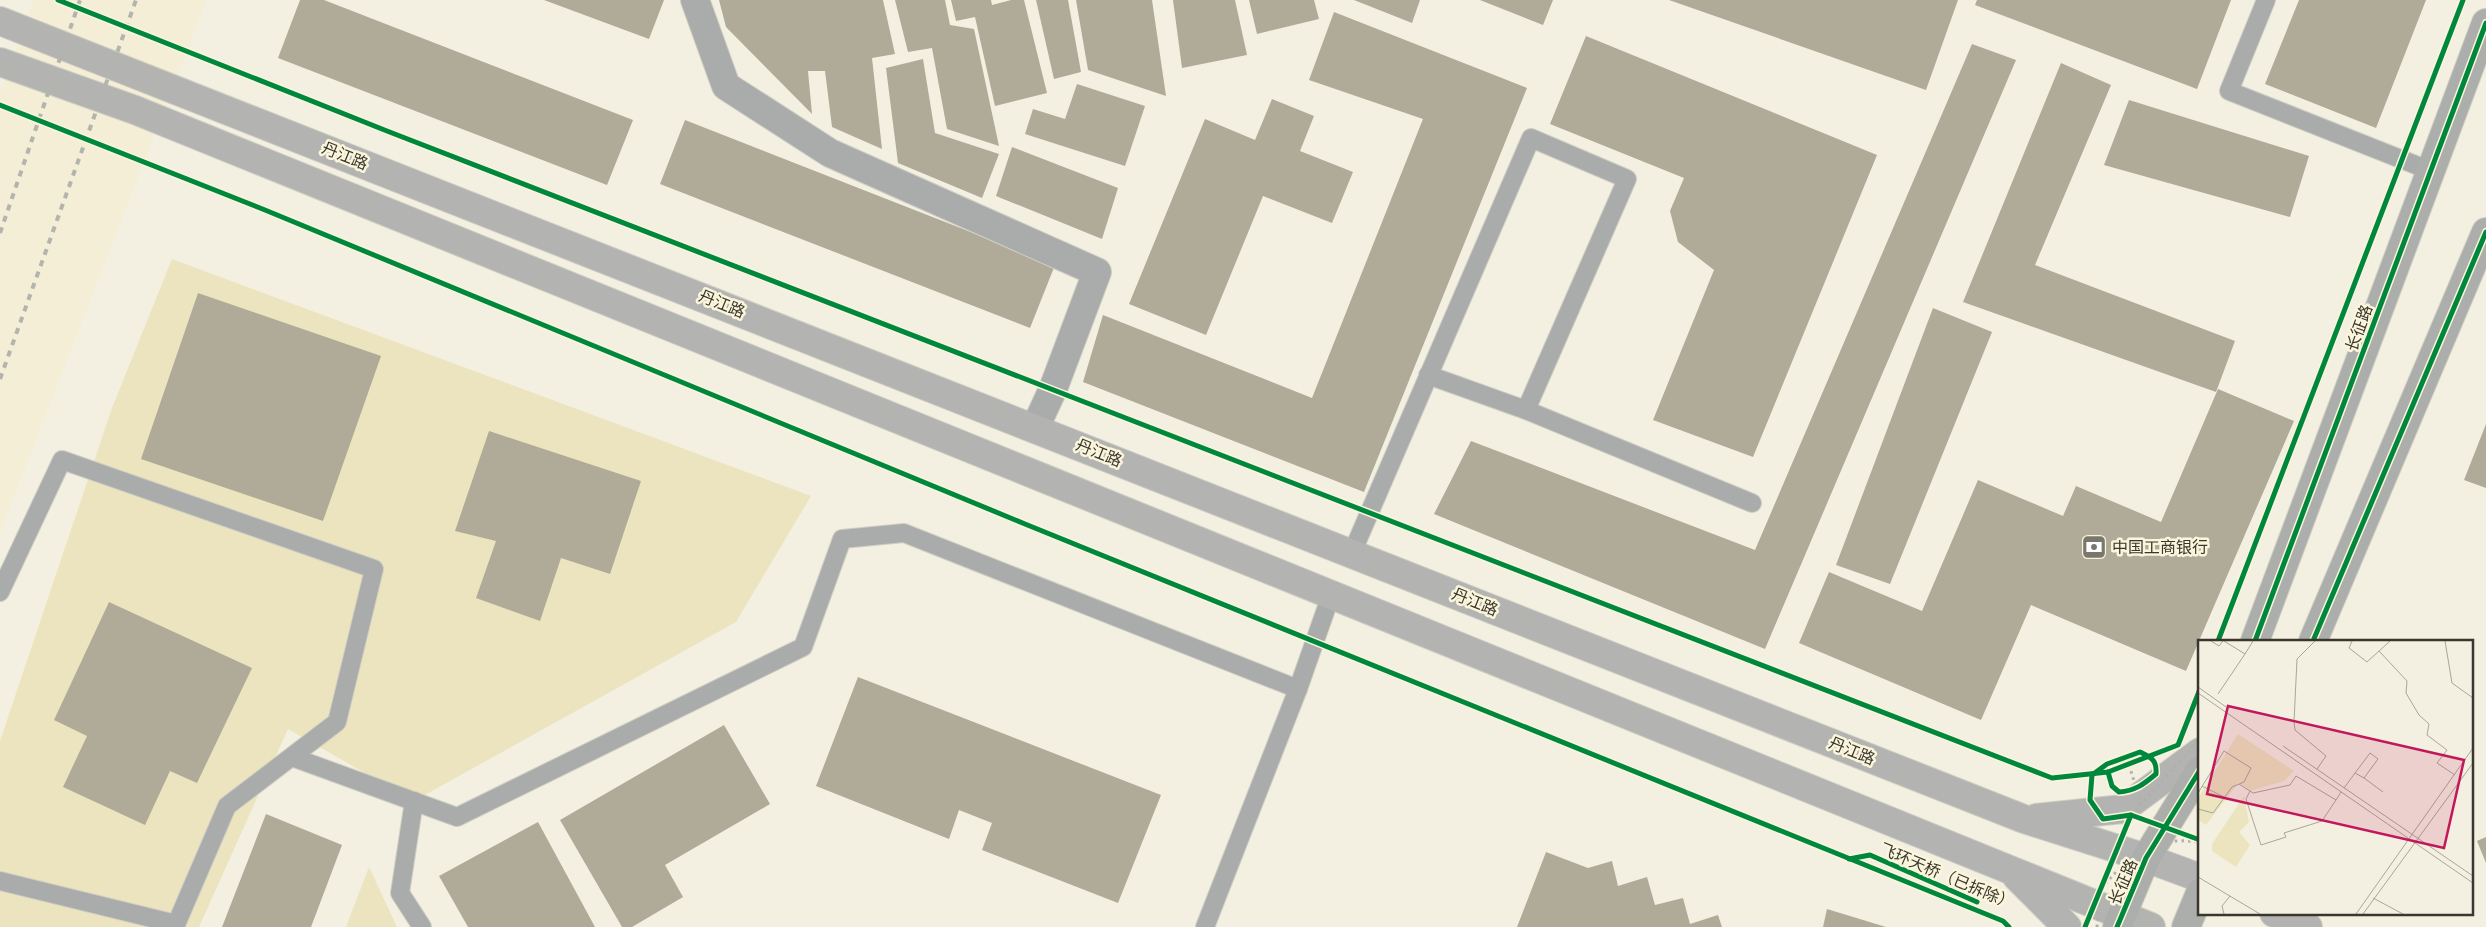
<svg xmlns="http://www.w3.org/2000/svg" width="2486" height="927" font-family="Rubik,'Noto Sans SC',sans-serif">
  <rect width="100%" height="100%" fill="#f3f0e2"/>
  <path fill="#f4eed6" d="M 33,0 L 207,0 L 0,533 L 0,94 Z"/>
  <g fill="#ece4be">
    <path d="M 172,259 L 811,496 L 736,622 L 414,801 L 288,729 L 199,927 L 0,927 L 0,741 L 112,408 Z"/>
    <path d="M 369,867 L 397,927 L 346,927 Z"/>
  </g>
  <g fill="#afab98">
    <path d="M 300,0 L 324,0 L 633,120 L 607,185 L 278,58 Z"/>
    <path d="M 544,0 L 664,0 L 649,39 Z"/>
    <path d="M 719,0 L 883,0 L 895,54 L 872,58 L 882,149 L 832,127 L 825,71 L 808,71 L 812,114 L 726,27 Z"/>
    <path d="M 895,0 L 945,0 L 950,25 L 974,29 L 999,146 L 947,129 L 932,48 L 908,52 Z"/>
    <path d="M 951,0 L 991,0 L 992,5 L 1011,0 L 1024,0 L 1047,93 L 995,106 L 975,17 L 956,21 Z"/>
    <path d="M 1036,0 L 1068,0 L 1081,72 L 1054,79 Z"/>
    <path d="M 1076,0 L 1152,0 L 1166,96 L 1088,70 Z"/>
    <path d="M 1173,0 L 1235,0 L 1247,55 L 1182,68 Z"/>
    <path d="M 1249,0 L 1314,0 L 1319,19 L 1257,34 Z"/>
    <path d="M 1354,0 L 1420,0 L 1412,23 Z"/>
    <path d="M 1480,0 L 1553,0 L 1543,25 Z"/>
    <path d="M 1669,0 L 1958,0 L 1926,90 Z"/>
    <path d="M 1977,0 L 2231,0 L 2197,89 L 1975,5 Z"/>
    <path d="M 2299,0 L 2426,0 L 2376,128 L 2265,84 Z"/>
    <path d="M 1334,12 L 1527,88 L 1364,492 L 1083,382 L 1103,315 L 1312,398 L 1423,119 L 1309,80 Z"/>
    <path d="M 1586,36 L 1877,155 L 1753,457 L 1653,420 L 1714,270 L 1678,242 L 1670,211 L 1684,178 L 1550,124 Z"/>
    <path d="M 1972,44 L 2016,60 L 1765,649 L 1434,514 L 1471,441 L 1755,550 Z"/>
    <path d="M 923,59 L 935,133 L 999,154 L 982,198 L 898,163 L 886,68 Z"/>
    <path d="M 2061,63 L 2111,85 L 2035,265 L 2235,341 L 2216,392 L 1963,302 Z"/>
    <path d="M 1077,84 L 1145,106 L 1125,166 L 1025,134 L 1033,109 L 1065,119 Z"/>
    <path d="M 1272,99 L 1314,116 L 1300,151 L 1353,172 L 1332,223 L 1263,196 L 1206,335 L 1129,304 L 1205,119 L 1255,140 Z"/>
    <path d="M 2129,100 L 2309,156 L 2290,217 L 2104,165 Z"/>
    <path d="M 685,120 L 1055,265 L 1030,328 L 660,184 Z"/>
    <path d="M 1012,147 L 1118,188 L 1102,239 L 996,196 Z"/>
    <path d="M 198,293 L 381,356 L 323,521 L 141,459 Z"/>
    <path d="M 1933,308 L 1992,332 L 1890,584 L 1836,565 Z"/>
    <path d="M 2218,389 L 2294,421 L 2186,671 L 2031,605 L 1981,720 L 1799,643 L 1829,572 L 1922,611 L 1978,480 L 2063,516 L 2076,486 L 2161,522 Z"/>
    <path d="M 2486,424 L 2486,488 L 2464,480 Z"/>
    <path d="M 489,431 L 641,481 L 610,574 L 561,558 L 540,621 L 476,598 L 496,541 L 455,531 Z"/>
    <path d="M 109,602 L 252,668 L 197,783 L 170,771 L 145,825 L 63,787 L 87,736 L 54,720 Z"/>
    <path d="M 858,677 L 1161,795 L 1118,903 L 982,850 L 992,823 L 959,810 L 949,839 L 816,786 Z"/>
    <path d="M 724,725 L 770,804 L 665,865 L 683,897 L 632,927 L 622,927 L 560,820 Z"/>
    <path d="M 266,814 L 342,845 L 311,927 L 222,927 Z"/>
    <path d="M 538,822 L 595,927 L 468,927 L 439,876 Z"/>
    <path d="M 2486,837 L 2486,863 L 2477,841 Z"/>
    <path d="M 1546,852 L 1588,868 L 1612,861 L 1618,886 L 1647,877 L 1655,905 L 1683,898 L 1690,924 L 1718,915 L 1722,927 L 1517,927 Z"/>
    <path d="M 1827,909 L 1886,927 L 1823,927 Z"/>
  </g>
  <g fill="none" stroke-linecap="round" stroke-linejoin="round">
    <defs>
      <g id="service">
        <path d="M 2266,0 L 2229,91 L 2431,171"/>
        <path d="M 1526,410 L 1752,503"/>
        <path d="M 1352,553 L 1531,138 L 1627,179 L 1526,410 L 1428,375"/>
        <path d="M 0,592 L 62,460 L 374,569 L 337,722 L 227,806 L 175,927"/>
        <path d="M 292,757 L 457,817 L 803,647 L 842,539 L 904,533 L 1298,689 L 1331,595"/>
        <path d="M 414,801 L 400,893 L 422,927"/>
        <path d="M 0,881 L 176,924"/>
        <path d="M 1205,927 L 1298,689"/>
      </g>
      <path id="minor" d="M 695,0 L 726,86 L 830,153 L 1097,272 L 1053,389 L 1035,428"/>
      <g id="secondary">
        <path d="M 0,21 L 2024,819 L 2146,858 L 2200,878"/>
        <path d="M 0,62 L 135,110 L 2151,927"/>
        <path d="M 2036,818 L 2123,809 L 2200,752"/>
        <path d="M 2017,877 L 2067,927"/>
        <path d="M 2274,913 L 2308,927"/>
      </g>
      <g id="primary">
        <path d="M 2255,641 L 2486,23"/>
        <path d="M 2313,641 L 2486,232"/>
        <path d="M 2117,927 L 2146,858 L 2200,770"/>
        <path d="M 2186,927 L 2200,893"/>
      </g>
    </defs>
    <use href="#service" stroke="#d0cec3" stroke-width="20"/>
    <use href="#minor" stroke="#d0cec3" stroke-width="30"/>
    <use href="#secondary" stroke="#d0cec3" stroke-width="30"/>
    <use href="#primary" stroke="#d0cec3" stroke-width="30"/>
    <use href="#service" stroke="#aaacac" stroke-width="18"/>
    <use href="#minor" stroke="#aaacac" stroke-width="28"/>
    <use href="#secondary" stroke="#b3b4b2" stroke-width="28"/>
    <use href="#primary" stroke="#acaeab" stroke-width="28"/>
    <g stroke="#b3b4ae" stroke-width="4" stroke-dasharray="6 6" stroke-linecap="butt">
      <path d="M 0,233 L 80,0"/>
      <path d="M 0,379 L 136,0"/>
    </g>
    <g stroke="#b0afab" stroke-width="3" stroke-dasharray="2.5 4" stroke-linecap="butt">
      <path d="M 2129,765 L 2141,803"/>
      <path d="M 2131,815 L 2200,739"/>
      <path d="M 2097,927 L 2100,889 C 2134,853 2148,836 2200,842"/>
    </g>
    <defs>
      <g id="cycleway">
        <path d="M 58,0 L 387,131 L 2052,778 L 2108,772 L 2178,745 L 2200,689"/>
        <path d="M 0,105 L 265,210 L 1025,524 L 2003,921 L 2009,927"/>
        <path d="M 2218,641 L 2463,0"/>
        <path d="M 2255,641 L 2486,23"/>
        <path d="M 2313,641 L 2486,232"/>
        <path d="M 2108,772 L 2112,786 L 2119,792 C 2135,791 2144,784 2156,774 C 2157,760 2152,758 2140,752 L 2107,764 L 2092,775 L 2090,800 L 2103,819 L 2131,815 L 2200,840"/>
        <path d="M 1849,859 L 1870,855 L 1977,902"/>
        <path d="M 2085,927 L 2131,815"/>
        <path d="M 2117,927 L 2146,858 L 2200,770"/>
      </g>
    </defs>
    <use href="#cycleway" stroke="#faf5db" stroke-width="8"/>
    <use href="#cycleway" stroke="#00873e" stroke-width="5"/>
  </g>
  <defs>
    <symbol id="bank-square" viewBox="-11 -11 22 22"><rect x="-9" y="-9" width="18" height="18" rx="4" fill="#7a776c" stroke="#faf5db"/><path d="M-6-4H6V4H-6ZM0-2.3a2.3 2.3 0 1 0 0 4.6a2.3 2.3 0 1 0 0-4.6Z" fill="#fff"/></symbol>
  </defs>
  <g fill-rule="evenodd">
    <use href="#bank-square" x="2080" y="533" width="28" height="28"/>
  </g>
  <g text-anchor="middle" dominant-baseline="central" stroke-width="5" stroke-linejoin="round" paint-order="stroke">
    <g font-size="16" fill="#39362d" stroke="#faf5db">
      <text transform="translate(345 156) rotate(22)">丹江路</text>
      <text transform="translate(722 304) rotate(22)">丹江路</text>
      <text transform="translate(2359 328) rotate(-70)">长征路</text>
      <text transform="translate(1099 453) rotate(22)">丹江路</text>
      <text transform="translate(1475 602) rotate(22)">丹江路</text>
      <text transform="translate(1852 751) rotate(22)">丹江路</text>
      <text transform="translate(1947 876) rotate(23)">飞环天桥（已拆除）</text>
      <text transform="translate(2123 882) rotate(-67)">长征路</text>
    </g>
    <g font-size="16" fill="#39362d" stroke="#faf5db" text-anchor="start">
      <text x="2112" y="547">中国工商银行</text>
    </g>
  </g>
  <g transform="translate(2198 640)">
    <rect width="275" height="275" fill="#f3f0e2"/>
    <path d="M 40,94 L 96,131 L 86,141 L 52,151 L 41,142 L 8,185 L 0,180 L 0,158 ZM 46,156 L 51,182 L 41,192 L 52,205 L 38,227 L 14,211 L 14,204 Z" fill="#ece4be"/>
    <path fill="none" stroke="#a9a69a" stroke-width="1" d="M 13,1 L 21,6 L 25,1M 117,1 L 99,19 L 96,82 L 97,90 L 128,116 L 119,129M 154,1 L 151,8 L 169,22 L 192,1M 247,1 L 254,43 L 275,58M 181,11 L 209,41 L 208,53 L 221,75 L 231,84 L 229,95 L 249,110 L 239,123 L 257,135M 47,14 L 55,1M 0,47 L 28,67M 0,53 L 275,243M 20,54 L 47,14 L 26,1M 85,106 L 275,236M 166,138 L 185,152M 41,144 L 55,153 L 92,145 L 98,136 L 138,160 L 143,152M 4,146 L 26,157M 146,148 L 157,133 L 172,113 L 180,119 L 166,138 L 157,133M 52,151 L 48,159 L 63,205 L 88,197 L 86,193 L 124,181 L 138,160M 0,153 L 26,111 L 53,128 L 46,142 L 34,147 L 15,173 L 0,169M 0,237 L 62,274M 175,258 L 205,274M 26,274 L 24,266 L 32,256M 158,274 L 275,108M 165,274 L 275,123"/>
    <path fill="#c2185b" fill-opacity="0.15" stroke="#c2185b" stroke-width="2.5" d="M 30,66 L 266,120 L 246,208 L 9,154 Z"/>
    <rect width="275" height="275" fill="none" stroke="#39362d" stroke-width="2.5"/>
  </g>
</svg>
